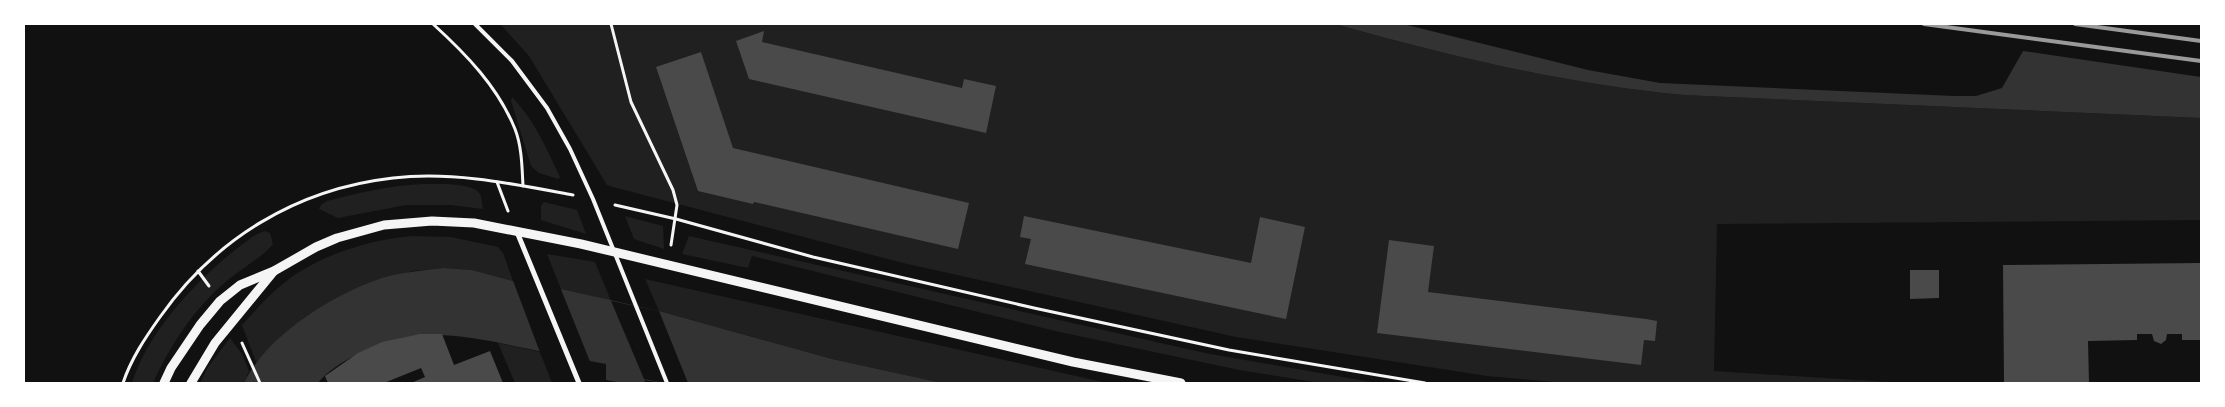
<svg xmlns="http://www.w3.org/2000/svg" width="2225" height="407" font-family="'DejaVu Sans',sans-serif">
  <rect width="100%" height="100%" fill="#111"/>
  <g fill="#202020">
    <path d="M 500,24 L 1335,24 C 1449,56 1565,84 1684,95 L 2201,118 L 2201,220 L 1717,224 L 1714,371 L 1904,383 L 1565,383 L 1487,376 L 1236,337 L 903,263 L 613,187 L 607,185 L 529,56 Z"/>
    <path d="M 512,97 C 534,119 547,150 560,177 L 558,179 L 539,173 L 531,166 L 511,101 Z"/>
    <path d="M 424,184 C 436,184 474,182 480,194 C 482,198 482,205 483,209 L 450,205 L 406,205 L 338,218 L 319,209 L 321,205 L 327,201 C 359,193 390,185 424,184 Z"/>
    <path d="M 544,202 L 577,210 L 586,234 L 541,220 L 541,206 Z"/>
    <path d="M 625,216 L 663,226 L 664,249 L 634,239 Z"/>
    <path d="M 265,231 L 270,233 L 273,244 C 262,258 242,268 228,280 C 195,307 170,345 153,383 L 132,383 C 147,333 197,279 239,247 C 247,241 254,234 265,231 Z"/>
    <path d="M 411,236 L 451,237 L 498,247 L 503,253 L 513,281 L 472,270 L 443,268 L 412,271 L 303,319 L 256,362 L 242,325 C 257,309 271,292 289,279 C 323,254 370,240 411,236 Z"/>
    <path d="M 689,236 L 1205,353 L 1377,383 L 1321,383 L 1239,370 L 1055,331 L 752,256 L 748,268 L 682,254 Z"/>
    <path d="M 547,254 L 595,262 L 611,301 L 561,289 Z"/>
    <path d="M 645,279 L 1107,383 L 942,383 L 832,359 L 659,311 Z"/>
    <path d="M 230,338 L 242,354 L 249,371 L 244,383 L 200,383 L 208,367 Z"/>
    <path d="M 498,343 L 540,352 L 552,383 L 515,383 Z"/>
  </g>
  <g fill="#333">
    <path d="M 1335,24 L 1403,24 L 1588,70 L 1660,83 L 1954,96 L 1976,96 L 2002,88 L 2023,51 L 2201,77 L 2201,118 L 1684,95 C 1565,84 1449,56 1335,24 Z"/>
    <path d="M 443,268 L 472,270 L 513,281 L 561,289 L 659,311 L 832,359 L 942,383 L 665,383 L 644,380 L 646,383 L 622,383 L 606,380 L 606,364 C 579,359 551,354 524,348 C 462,335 412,324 354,356 C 342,362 326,372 318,383 L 244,383 C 266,335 339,290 389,276 C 407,272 425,270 443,268 Z"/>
  </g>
  <g fill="#111">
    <path d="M 512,278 L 560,287 L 591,364 L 541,355 Z"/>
    <path d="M 611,301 L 659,311 L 688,383 L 665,383 L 644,379 Z"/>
  </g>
  <g fill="#4a4a4a">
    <path d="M 764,31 L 762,42 L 962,88 L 964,79 L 996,86 L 986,133 L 749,79 L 736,41 Z"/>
    <path d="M 701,52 L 733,148 L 969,203 L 958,249 L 754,202 L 753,204 L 698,191 L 656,67 Z"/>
    <path d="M 1024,216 L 1251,263 L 1260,217 L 1305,227 L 1286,319 L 1025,264 L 1031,239 L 1020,237 Z"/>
    <path d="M 1389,240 L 1434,246 L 1428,292 L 1646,319 L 1657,321 L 1655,341 L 1644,340 L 1641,365 L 1377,333 Z"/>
    <path d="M 2201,263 L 2201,340 L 2182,340 L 2182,334 L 2167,334 L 2166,340 L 2161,344 L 2154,341 L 2152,334 L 2137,334 L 2137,340 L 2088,341 L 2089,383 L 2004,383 L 2003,265 Z"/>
    <path d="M 1910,270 L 1939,270 L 1939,298 L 1910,299 Z"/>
    <path d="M 420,334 L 442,334 L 454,365 L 490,351 L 503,383 L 411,383 L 425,377 L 421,368 L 384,383 L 328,383 L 325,376 L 358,353 L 382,342 Z"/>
  </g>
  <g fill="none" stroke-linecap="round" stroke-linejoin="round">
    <g stroke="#f5f5f5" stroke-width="3">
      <path d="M 433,24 C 466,54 498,87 515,129 C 522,147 522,168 523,186"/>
      <path d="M 611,24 L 631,102 L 673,190 L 677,205 L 671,245"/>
      <path d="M 497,182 L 508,211"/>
      <path d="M 615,205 L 676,219 L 813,257 L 1034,308 L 1229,350 L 1425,383"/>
      <path d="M 198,271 L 209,286"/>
      <path d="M 242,343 L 260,383"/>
      <path d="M 123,383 C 131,359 145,338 160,317 C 215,239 296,189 393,178 C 453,171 514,184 573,195"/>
    </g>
    <path stroke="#f5f5f5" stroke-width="4" d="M 475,24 L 512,61 L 547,108 L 570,149 L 593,199 L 667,383"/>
    <path stroke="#f5f5f5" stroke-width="5" d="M 517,232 L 579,383"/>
    <g stroke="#f5f5f5" stroke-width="9">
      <path d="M 164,383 L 171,368 L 200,325 L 220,301 L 240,285 L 274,271 L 316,247 L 337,238 L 384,225 L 432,221 L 474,223 L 581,244 L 1073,362 L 1181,383"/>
      <path d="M 191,383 L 215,343 L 274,271"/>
    </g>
    <g stroke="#9a9a9a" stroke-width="4">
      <path d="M 1924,24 L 2201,61"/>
      <path d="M 2075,24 L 2201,41"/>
    </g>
  </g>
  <rect width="2225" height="407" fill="none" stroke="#ffffff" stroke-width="50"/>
</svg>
